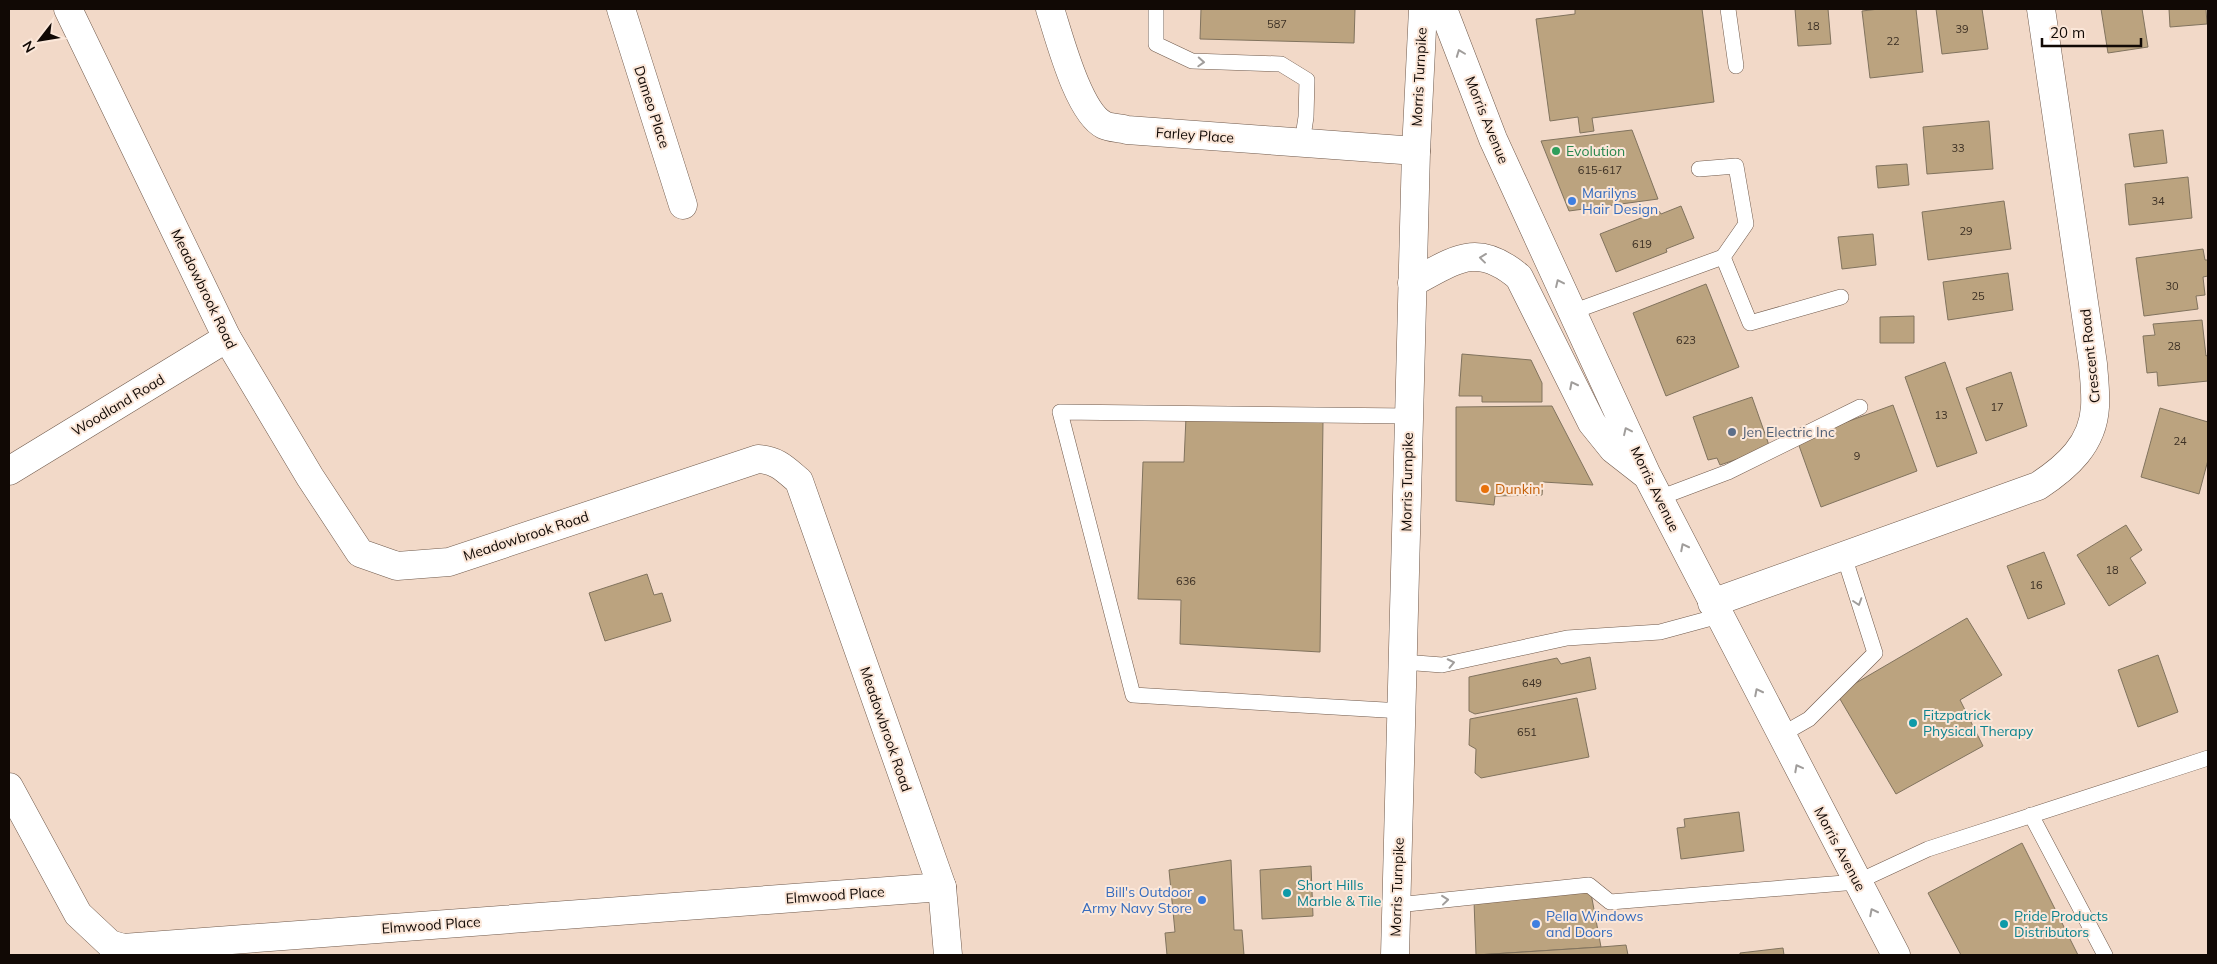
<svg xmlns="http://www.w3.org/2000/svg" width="2217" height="964" font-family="Mulish,sans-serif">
  <rect width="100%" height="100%" fill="#f2d9c8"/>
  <g fill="#bba37f" stroke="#81735e">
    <path d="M 1201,9 L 1355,9 L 1354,43 L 1200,39 Z"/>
    <path d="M 1575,9 L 1702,9 L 1714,102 L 1592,118 L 1594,131 L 1580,133 L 1578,117 L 1550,121 L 1536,19 L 1575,14 Z"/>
    <path d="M 1795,9 L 1828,9 L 1831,44 L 1798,46 Z"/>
    <path d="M 1879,9 L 1916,9 L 1923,72 L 1870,78 L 1862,11 Z"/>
    <path d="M 1936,9 L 1982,9 L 1988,49 L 1942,54 Z"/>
    <path d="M 2101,9 L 2142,9 L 2148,47 L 2108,53 Z"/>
    <path d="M 2169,9 L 2206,9 L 2207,24 L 2170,27 Z"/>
    <path d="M 1989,121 L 1993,169 L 1927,174 L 1923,127 Z"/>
    <path d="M 1632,130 L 1658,199 L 1569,211 L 1541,141 Z"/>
    <path d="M 2163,130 L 2167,163 L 2134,167 L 2129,134 Z"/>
    <path d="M 1907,164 L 1909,185 L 1878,188 L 1876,166 Z"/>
    <path d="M 2188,177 L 2192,218 L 2129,225 L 2125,184 Z"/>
    <path d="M 2004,201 L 2011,249 L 1928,260 L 1922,212 Z"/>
    <path d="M 1681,206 L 1694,238 L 1666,249 L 1667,252 L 1616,272 L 1600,234 L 1659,211 L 1661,214 Z"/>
    <path d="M 1873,234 L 1876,265 L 1842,269 L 1838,237 Z"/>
    <path d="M 2203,249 L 2205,260 L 2208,260 L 2208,276 L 2203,277 L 2205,295 L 2196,296 L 2198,309 L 2144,316 L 2136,258 Z"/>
    <path d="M 2008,273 L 2013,310 L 1948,320 L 1943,282 Z"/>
    <path d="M 1706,284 L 1739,367 L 1666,396 L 1633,313 Z"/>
    <path d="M 1914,316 L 1914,343 L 1880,343 L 1880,317 Z"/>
    <path d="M 2202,320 L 2206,356 L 2208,355 L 2208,381 L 2158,386 L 2157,372 L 2147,373 L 2143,336 L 2155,335 L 2153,324 Z"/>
    <path d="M 1462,354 L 1531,360 L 1542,383 L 1542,402 L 1482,402 L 1482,396 L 1459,396 Z"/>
    <path d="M 1945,362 L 1977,453 L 1937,467 L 1905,377 Z"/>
    <path d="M 2011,372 L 2027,426 L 1986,441 L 1966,388 Z"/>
    <path d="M 1752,397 L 1770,448 L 1720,465 L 1717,458 L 1708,460 L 1693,417 Z"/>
    <path d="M 1893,405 L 1917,471 L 1821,507 L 1797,440 Z"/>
    <path d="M 1552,406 L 1593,485 L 1543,482 L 1542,495 L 1495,496 L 1494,505 L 1456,501 L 1456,407 Z"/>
    <path d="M 2160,408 L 2208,422 L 2208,460 L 2199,494 L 2141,477 Z"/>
    <path d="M 1186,417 L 1323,421 L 1320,652 L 1180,644 L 1181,600 L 1138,599 L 1143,462 L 1184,462 Z"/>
    <path d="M 2126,525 L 2142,550 L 2130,558 L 2146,583 L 2109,606 L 2077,555 Z"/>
    <path d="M 2044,552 L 2065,604 L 2028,619 L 2007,566 Z"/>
    <path d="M 647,574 L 654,595 L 662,593 L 671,621 L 605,641 L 589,593 Z"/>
    <path d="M 1967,618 L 2002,675 L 1960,700 L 1983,746 L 1896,794 L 1837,694 Z"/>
    <path d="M 2158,655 L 2178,712 L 2138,727 L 2118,670 Z"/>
    <path d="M 1590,657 L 1596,689 L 1475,714 L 1469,711 L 1469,677 L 1557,658 L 1561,664 Z"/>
    <path d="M 1577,698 L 1589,757 L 1481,778 L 1475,773 L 1476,749 L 1469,745 L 1470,719 Z"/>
    <path d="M 1739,812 L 1744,851 L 1681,859 L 1677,828 L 1685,827 L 1684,819 Z"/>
    <path d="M 2022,843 L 2078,955 L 1961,955 L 1928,893 Z"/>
    <path d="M 1231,860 L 1234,930 L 1242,930 L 1244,955 L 1167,955 L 1165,933 L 1175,932 L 1169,870 Z"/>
    <path d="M 1311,866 L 1313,916 L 1262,919 L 1260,870 Z"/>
    <path d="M 1590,888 L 1601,947 L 1476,955 L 1474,901 Z"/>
    <path d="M 1626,945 L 1628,955 L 1477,955 L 1601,947 Z"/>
    <path d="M 1783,948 L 1784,955 L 1795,955 L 1740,955 L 1740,953 Z"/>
  </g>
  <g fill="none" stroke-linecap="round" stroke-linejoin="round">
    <defs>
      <g id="service">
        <path d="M 1156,9 L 1156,44 L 1192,61 L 1281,64 L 1307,80 L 1306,117 L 1302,143"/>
        <path d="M 1728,9 L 1736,66"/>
        <path d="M 1699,169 L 1736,166 L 1746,224 L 1723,257"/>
        <path d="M 1572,312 L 1723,257 L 1750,323 L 1841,297"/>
        <path d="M 1659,498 L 1728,472 L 1860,407"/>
        <path d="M 1403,662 L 1442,665 L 1567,638 L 1660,632 L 1719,616"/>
        <path d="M 1402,711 L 1133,695 L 1060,412 L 1409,416"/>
        <path d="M 1781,735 L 1809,719 L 1875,653 L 1844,556"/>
        <path d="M 2031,815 L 2105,955"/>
        <path d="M 1397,905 L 1589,885 L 1610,902 L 1857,882 L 1928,849 L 2208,758"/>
      </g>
      <g id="minor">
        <path d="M 68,9 L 227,338 L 310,477 L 360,553 L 397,566 L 449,562 L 758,459 C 777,460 785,469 799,481 L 942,887 L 948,955"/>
        <path d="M 621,9 L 683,205"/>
        <path d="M 1050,9 C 1059,36 1078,112 1104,125 C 1110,128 1120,128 1127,130 L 1416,151"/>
        <path d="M 9,471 L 227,338"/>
        <path d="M 1712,603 L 2038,486 C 2067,467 2093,444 2095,407 C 2096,393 2094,378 2093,364 L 2041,9"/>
        <path d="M 9,787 L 78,914 L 110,944 L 123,948 L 942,887"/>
      </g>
      <g id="primary">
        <path d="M 1443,9 L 1493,139 L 1647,475 L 1896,955"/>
        <path d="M 1412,283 C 1455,260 1477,241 1519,277 L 1592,423 L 1613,449 L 1645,474"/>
        <path d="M 1395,955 L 1416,151 L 1423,9"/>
      </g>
    </defs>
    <use href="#service" stroke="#705a4c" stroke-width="16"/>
    <use href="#minor" stroke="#705a4c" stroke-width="29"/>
    <use href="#primary" stroke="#705a4c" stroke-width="29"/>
    <use href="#service" stroke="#fff" stroke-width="15"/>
    <use href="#minor" stroke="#fff" stroke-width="28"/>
    <use href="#primary" stroke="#fff" stroke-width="28"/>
  </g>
  <defs><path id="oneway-chevron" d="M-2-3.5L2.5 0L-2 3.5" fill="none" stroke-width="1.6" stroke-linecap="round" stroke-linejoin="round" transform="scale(1.25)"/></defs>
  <g stroke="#a09d9b">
    <use href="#oneway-chevron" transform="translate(1460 53) rotate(-111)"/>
    <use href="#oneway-chevron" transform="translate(1201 62) rotate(3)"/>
    <use href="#oneway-chevron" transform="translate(1483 258) rotate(-173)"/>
    <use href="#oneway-chevron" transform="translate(1559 283) rotate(-115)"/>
    <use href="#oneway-chevron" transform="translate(1573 385) rotate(-117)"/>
    <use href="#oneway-chevron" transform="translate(1627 431) rotate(-115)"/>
    <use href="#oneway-chevron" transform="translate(1684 547) rotate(-117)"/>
    <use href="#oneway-chevron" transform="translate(1858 602) rotate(72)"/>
    <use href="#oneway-chevron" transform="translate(1451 663) rotate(-12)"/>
    <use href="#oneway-chevron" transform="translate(1758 692) rotate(-117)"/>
    <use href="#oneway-chevron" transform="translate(1798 768) rotate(-118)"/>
    <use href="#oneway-chevron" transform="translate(1445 900) rotate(-6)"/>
    <use href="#oneway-chevron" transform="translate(1873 912) rotate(-117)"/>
  </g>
  <circle fill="#2e9e5b" stroke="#fbe7d9" stroke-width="2" cx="1556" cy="151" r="5"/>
  <g fill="#3f7fe0" stroke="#fbe7d9" stroke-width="2">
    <circle cx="1572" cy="201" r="5"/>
    <circle cx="1202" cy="900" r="5"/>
    <circle cx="1536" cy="924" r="5"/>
  </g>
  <circle fill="#5c6f8a" stroke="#fbe7d9" stroke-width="2" cx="1732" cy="432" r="5"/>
  <circle fill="#e8710a" stroke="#fbe7d9" stroke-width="2" cx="1485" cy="489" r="5"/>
  <g fill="#0f9aa8" stroke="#fbe7d9" stroke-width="2">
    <circle cx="1913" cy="723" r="5"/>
    <circle cx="1287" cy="893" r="5"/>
    <circle cx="2004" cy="924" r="5"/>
  </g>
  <g text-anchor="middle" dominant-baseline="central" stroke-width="4" stroke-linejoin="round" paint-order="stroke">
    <g font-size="11" fill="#3c3024">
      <text x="1277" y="24">587</text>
      <text x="1813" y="26">18</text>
      <text x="1962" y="29">39</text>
      <text x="1893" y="41">22</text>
      <text x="1958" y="148">33</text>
      <text x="1600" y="170">615-617</text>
      <text x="2158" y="201">34</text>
      <text x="1966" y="231">29</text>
      <text x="1642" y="244">619</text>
      <text x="2172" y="286">30</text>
      <text x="1978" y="296">25</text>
      <text x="1686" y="340">623</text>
      <text x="2174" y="346">28</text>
      <text x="1997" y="407">17</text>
      <text x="1941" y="415">13</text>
      <text x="2180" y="441">24</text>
      <text x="1857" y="456">9</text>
      <text x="2112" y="570">18</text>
      <text x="1186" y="581">636</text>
      <text x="2036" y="585">16</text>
      <text x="1532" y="683">649</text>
      <text x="1527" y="732">651</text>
    </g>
    <g font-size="14" fill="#110905" stroke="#fbe7d9">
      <text transform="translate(1419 77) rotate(-87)">Morris Turnpike</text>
      <text transform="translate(652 107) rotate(72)">Dameo Place</text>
      <text transform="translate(1487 120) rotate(68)">Morris Avenue</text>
      <text transform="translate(1195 135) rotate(4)">Farley Place</text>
      <text transform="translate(204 289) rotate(64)">Meadowbrook Road</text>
      <text transform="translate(2090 356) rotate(-96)">Crescent Road</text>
      <text transform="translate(118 405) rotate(-31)">Woodland Road</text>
      <text transform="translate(1407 482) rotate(-89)">Morris Turnpike</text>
      <text transform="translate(1655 489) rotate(64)">Morris Avenue</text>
      <text transform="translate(526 536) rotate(-18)">Meadowbrook Road</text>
      <text transform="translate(886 729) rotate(71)">Meadowbrook Road</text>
      <text transform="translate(1840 849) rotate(62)">Morris Avenue</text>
      <text transform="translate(1397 887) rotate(-88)">Morris Turnpike</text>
      <text transform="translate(835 895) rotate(-4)">Elmwood Place</text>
      <text transform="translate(431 925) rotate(-4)">Elmwood Place</text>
    </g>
    <g font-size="14" fill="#27864d" stroke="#fbe7d9" text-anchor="start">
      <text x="1566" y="151">Evolution</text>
    </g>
    <g font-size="14" fill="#366cbe" stroke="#fbe7d9" text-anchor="start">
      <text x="1582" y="193">Marilyns<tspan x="1582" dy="16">Hair Design</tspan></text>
      <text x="1192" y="892" text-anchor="end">Bill's Outdoor<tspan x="1192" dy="16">Army Navy Store</tspan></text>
      <text x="1546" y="916">Pella Windows<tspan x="1546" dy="16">and Doors</tspan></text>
    </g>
    <g font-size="14" fill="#4e5e75" stroke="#fbe7d9" text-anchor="start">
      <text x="1742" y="432">Jen Electric Inc</text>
    </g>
    <g font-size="14" fill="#c56008" stroke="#fbe7d9" text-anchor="start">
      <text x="1495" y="489">Dunkin'</text>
    </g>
    <g font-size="14" fill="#0d838f" stroke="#fbe7d9" text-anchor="start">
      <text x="1923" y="715">Fitzpatrick<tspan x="1923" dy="16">Physical Therapy</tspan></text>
      <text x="1297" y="885">Short Hills<tspan x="1297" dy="16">Marble &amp; Tile</tspan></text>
      <text x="2014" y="916">Pride Products<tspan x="2014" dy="16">Distributors</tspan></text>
    </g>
  </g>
  <rect width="2217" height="964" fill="none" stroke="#110905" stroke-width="20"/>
  <g transform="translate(40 40) rotate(239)" stroke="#fbe7d9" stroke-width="4" paint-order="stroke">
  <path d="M0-4L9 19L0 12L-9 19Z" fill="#110905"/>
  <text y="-8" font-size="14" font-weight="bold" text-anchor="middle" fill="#110905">N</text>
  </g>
  <path d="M2042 38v8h99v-8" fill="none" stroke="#110905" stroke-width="2.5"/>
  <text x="2050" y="38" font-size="15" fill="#110905" stroke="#fbe7d9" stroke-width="4" paint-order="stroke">20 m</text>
</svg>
